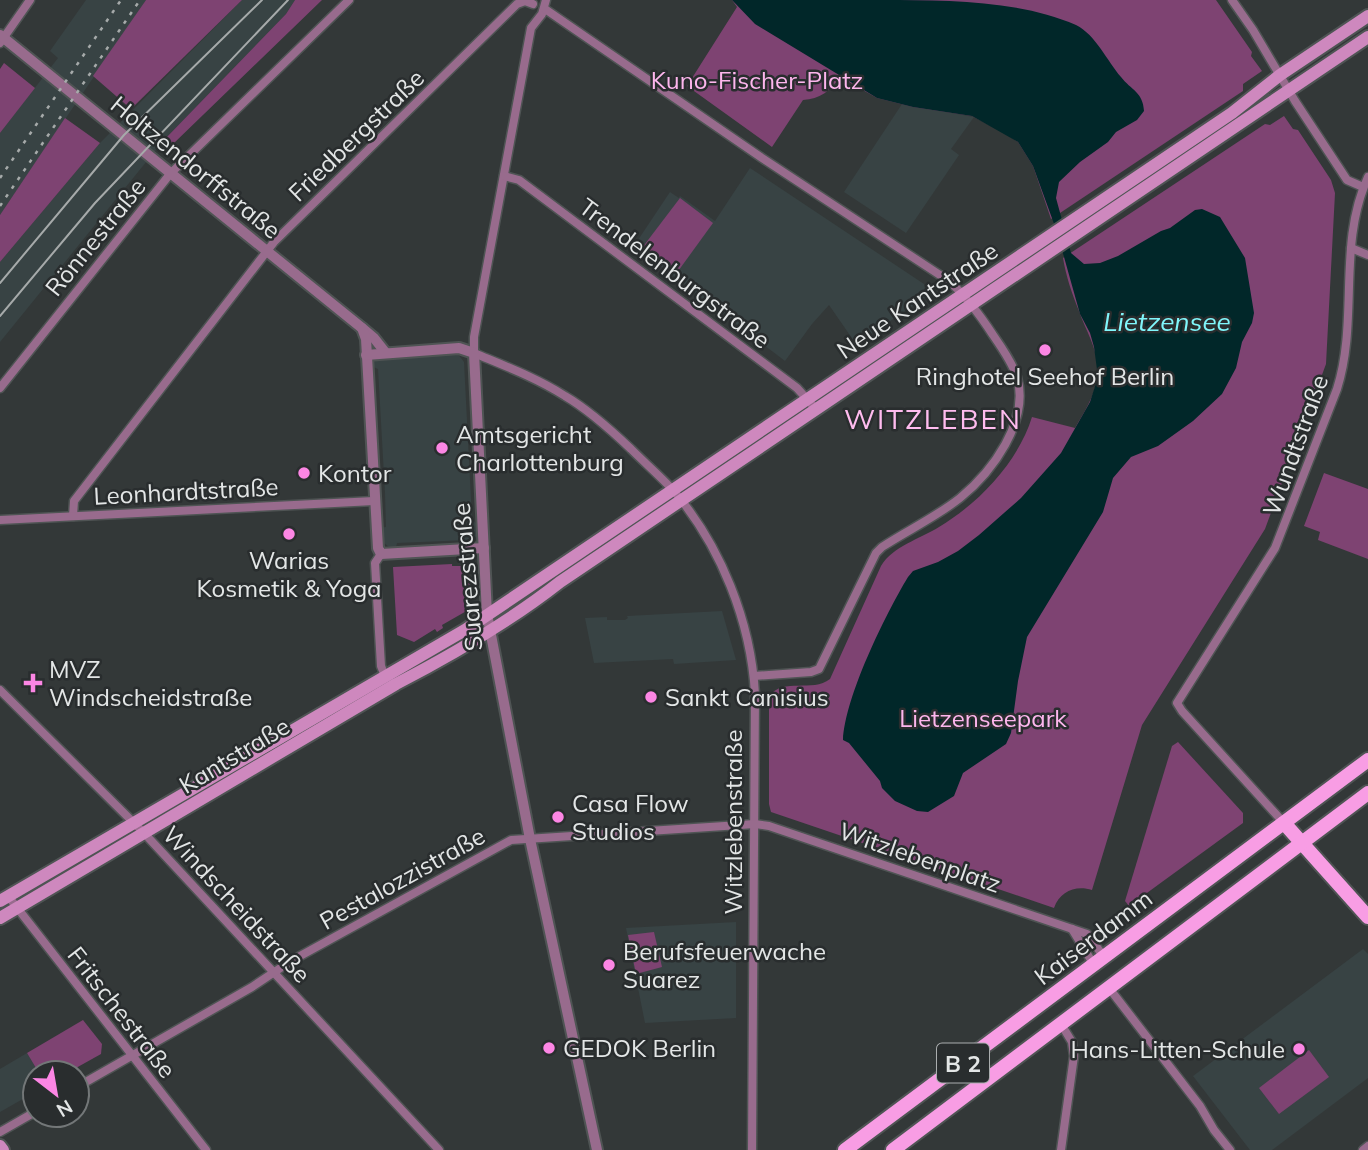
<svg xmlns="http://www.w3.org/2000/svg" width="1368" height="1150" font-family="Mulish,sans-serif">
  <rect width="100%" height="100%" fill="#333838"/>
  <g fill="#384344">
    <path d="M 86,0 L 146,0 L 0,215 L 0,133 L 58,58 L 50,51 Z"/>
    <path d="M 242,0 L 295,0 L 286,14 L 164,140 L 0,342 L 0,262 L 100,143 Z"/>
    <path d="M 902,104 L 974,117 L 951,149 L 959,155 L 906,233 L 844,192 Z"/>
    <path d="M 750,168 L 924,284 L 926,297 L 856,344 L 829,305 L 812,324 L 785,361 L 634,246 L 670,192 L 679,198 L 680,196 L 715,221 Z"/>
    <path d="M 457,353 L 464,362 L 472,519 L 479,527 L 480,532 L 475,538 L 469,540 L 397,543 L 396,547 L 389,547 L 383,542 L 379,528 L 386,527 L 385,493 L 378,369 L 371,366 L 371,361 L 374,358 Z"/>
    <path d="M 722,611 L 736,660 L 674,664 L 673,659 L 594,663 L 585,618 L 607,617 L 607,620 L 625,620 L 628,618 L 627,616 Z"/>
    <path d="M 736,922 L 736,1018 L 645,1023 L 626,928 Z"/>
    <path d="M 1363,949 L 1368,954 L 1368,1078 L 1272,1150 L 1250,1150 L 1193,1076 Z"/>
    <path d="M 27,1053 L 39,1073 L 35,1073 L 35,1092 L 0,1112 L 0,1069 Z"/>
  </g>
  <g fill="#7e4372">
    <path d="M 146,0 L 242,0 L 131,109 L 93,76 Z"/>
    <path d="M 295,0 L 322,0 L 173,144 L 164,140 L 286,14 Z"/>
    <path d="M 732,0 L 1216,0 L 1252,52 L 1251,56 L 1262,71 L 1243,84 L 1243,91 L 1051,219 L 1033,166 L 1018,142 L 1006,134 L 972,116 L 913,107 L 877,98 L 840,77 C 830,91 820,99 803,100 L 772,147 L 687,86 L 737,7 Z"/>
    <path d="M 4,63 L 35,88 L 0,133 L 0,69 Z"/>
    <path d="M 1268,93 L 1270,96 L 983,292 L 981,289 Z"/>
    <path d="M 1284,116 L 1293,129 L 1298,130 L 1331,180 L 1335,193 L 1326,364 L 1265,529 L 1142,725 L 1092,890 C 1076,885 1060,891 1054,908 L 771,812 L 769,804 L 769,696 C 784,677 812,693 830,679 L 881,566 C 893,546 920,539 939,527 C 979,503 1018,462 1032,417 L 1075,428 C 1084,412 1095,396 1097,378 C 1101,353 1086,332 1079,311 C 1072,294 1066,276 1063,258 L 1265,124 L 1270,125 Z"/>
    <path d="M 65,118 L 100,143 L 0,262 L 0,215 Z"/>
    <path d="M 680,198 L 713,223 L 676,274 L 642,248 Z"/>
    <path d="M 1324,473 L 1368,489 L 1368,559 L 1318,540 L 1320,532 L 1304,526 Z"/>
    <path d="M 452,564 L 452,566 L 465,566 L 469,571 L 470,609 L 442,625 L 443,628 L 437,632 L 435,629 L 414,642 L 397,635 L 393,567 Z"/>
    <path d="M 1178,742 L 1243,813 L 1243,823 L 1129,906 L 1125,901 L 1172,746 Z"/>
    <path d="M 654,932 L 662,967 L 636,974 L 628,935 Z"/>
    <path d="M 83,1020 L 102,1044 L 101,1054 L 67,1073 L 39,1073 L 27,1053 Z"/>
    <path d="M 1309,1050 L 1329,1077 L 1279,1114 L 1259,1088 Z"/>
  </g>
  <path fill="#012729" d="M 732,0 C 782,0 832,0 882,0 C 945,0 1018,0 1076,25 C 1096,35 1107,61 1121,77 C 1131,90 1143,92 1144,111 L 1137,120 L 1116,132 L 1108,142 L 1080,162 L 1059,182 L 1056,198 L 1071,253 L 1084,264 L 1100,263 L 1118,256 L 1161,231 L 1170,228 L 1195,210 L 1202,209 L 1220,217 L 1245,258 L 1254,313 L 1252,323 L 1242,342 L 1236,368 L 1222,394 L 1193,421 L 1158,446 L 1131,457 L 1113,478 L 1103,512 L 1027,637 L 1018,681 L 1011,733 L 1006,744 L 963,773 L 954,796 L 928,812 L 917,811 L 895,801 L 882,788 L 880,781 L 849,743 L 843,740 C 845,697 885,615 908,577 L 913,571 L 938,562 L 958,551 L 979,535 L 1021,498 L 1061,453 L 1090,402 L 1098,377 L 1094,347 L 1090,333 L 1080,314 L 1057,232 L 1033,166 L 1018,142 L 972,116 L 913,107 L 877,98 L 755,24 Z"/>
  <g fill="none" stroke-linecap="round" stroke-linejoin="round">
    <defs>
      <g id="minor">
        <path d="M 546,0 L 542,14 L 531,28 L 474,337 L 474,353 C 505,366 537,378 565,396 C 589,410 611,430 631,449 C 645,463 660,476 673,490 C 721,546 751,622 755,694 L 752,1150"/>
        <path d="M 1232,0 L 1253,30 L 1295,101 L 1347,180 L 1363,187"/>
        <path d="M 545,9 L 762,158 L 949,281 C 967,297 980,315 993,335 C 1002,348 1012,362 1017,377 C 1030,421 992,472 960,498 C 936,517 908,530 882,547 L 876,553 L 819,669 L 811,672 L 754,676"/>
        <path d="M 0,43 L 30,0"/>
        <path d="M 504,176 L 519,180 L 797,388 L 816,409"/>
        <path d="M 1351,248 L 1368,255"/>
        <path d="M 0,388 L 170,174 L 349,0"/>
        <path d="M 73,516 L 74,501 L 274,242 L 517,4 L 525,1 L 533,4"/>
        <path d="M 0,520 L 374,501"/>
        <path d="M 381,554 L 375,563 L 381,666 L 385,676"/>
        <path d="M 0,690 L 144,833 L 439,1150"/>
        <path d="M 1284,823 L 1182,711 L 1177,703 L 1275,548 L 1337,389 C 1359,320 1337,244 1368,177"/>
        <path d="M 8,896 L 206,1150"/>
        <path d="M 1072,929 L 1094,965"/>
        <path d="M 1109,988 L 1200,1106 L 1214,1130 L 1230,1150"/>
        <path d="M 1061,1024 L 1072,1042 L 1074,1056 L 1061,1150"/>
        <path d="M 77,1087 L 252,987 L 291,961 L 511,840 L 755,824 L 769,826 L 1087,934 L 1104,957"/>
        <path d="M 0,1132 L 35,1112"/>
        <path d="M 1363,1150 L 1368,1146"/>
      </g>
      <g id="tertiary">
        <path d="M 0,35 L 362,328 L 374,338 L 385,352"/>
        <path d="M 362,328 L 366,339 L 378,548 L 381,554 L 484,548"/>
        <path d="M 366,355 L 459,348 L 474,353 L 487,614 L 530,839 L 597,1150"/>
      </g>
      <g id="secondary">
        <path d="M 0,901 L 465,630 L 1232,113 L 1280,75 L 1368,16"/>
        <path d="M 0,918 L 396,684 C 454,654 509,622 560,582 L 1368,37"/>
        <path d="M 0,1146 L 3,1150"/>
      </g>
      <g id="primary">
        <path d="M 1284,823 L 1368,917"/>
        <path d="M 845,1150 L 1368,760"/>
        <path d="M 893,1150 L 1368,793"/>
      </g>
    </defs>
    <use href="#minor" stroke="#4f5454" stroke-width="11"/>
    <use href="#tertiary" stroke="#4f5454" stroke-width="14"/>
    <use href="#secondary" stroke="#4f5454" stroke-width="16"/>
    <use href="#primary" stroke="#4f5454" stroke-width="18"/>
    <use href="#minor" stroke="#986b8d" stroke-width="8"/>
    <use href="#tertiary" stroke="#986b8d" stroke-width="10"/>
    <use href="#secondary" stroke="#ce88be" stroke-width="12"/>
    <use href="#primary" stroke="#f89de4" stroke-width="14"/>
    <g stroke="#a6aaaa" stroke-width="2">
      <path d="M 0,283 L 124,135 L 262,0"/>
      <path d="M 0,316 L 95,203 L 288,0"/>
    </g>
    <g stroke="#a6aaaa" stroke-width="2.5" stroke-dasharray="3.5 7" stroke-linecap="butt">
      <path d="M 0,178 L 121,0"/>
      <path d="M 0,206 L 140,0"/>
    </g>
  </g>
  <g fill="#fc86e4" stroke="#292d2e" stroke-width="2.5">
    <circle cx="1045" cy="350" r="7"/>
    <circle cx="442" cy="448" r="7"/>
    <circle cx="304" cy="473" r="7"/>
    <circle cx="289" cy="534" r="7"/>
    <path d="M29.5 672.5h7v7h7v7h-7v7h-7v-7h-7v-7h7z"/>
    <circle cx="651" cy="697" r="7"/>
    <circle cx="558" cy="817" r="7"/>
    <circle cx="609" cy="965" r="7"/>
    <circle cx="549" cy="1048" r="7"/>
    <circle cx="1299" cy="1049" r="7"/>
  </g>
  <g text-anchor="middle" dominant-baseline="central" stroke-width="5" stroke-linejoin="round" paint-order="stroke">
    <rect fill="#292d2e" stroke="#abaeaf" stroke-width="2" x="937" y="1043.5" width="52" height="39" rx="5"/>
    <g font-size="23" font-weight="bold" fill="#e3e6e6">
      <text x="963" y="1063">B 2</text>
    </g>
    <g font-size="24" fill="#fdb6ed" stroke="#292d2e">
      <text x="757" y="80">Kuno-Fischer-Platz</text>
      <text x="983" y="718">Lietzenseepark</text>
    </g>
    <g font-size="24" fill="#e3e6e6" stroke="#292d2e">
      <text transform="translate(356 135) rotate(-44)">Friedbergstraße</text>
      <text transform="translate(196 167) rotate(39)">Holtzendorffstraße</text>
      <text transform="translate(95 237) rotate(-51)">Rönnestraße</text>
      <text transform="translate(675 273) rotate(37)">Trendelenburgstraße</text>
      <text transform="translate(917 300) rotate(-34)">Neue Kantstraße</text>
      <text transform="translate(1295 445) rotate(-70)">Wundtstraße</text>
      <text transform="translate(186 491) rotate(-3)">Leonhardtstraße</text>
      <text transform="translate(467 577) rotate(-95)">Suarezstraße</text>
      <text transform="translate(234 755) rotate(-31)">Kantstraße</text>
      <text transform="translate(733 822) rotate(-90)">Witzlebenstraße</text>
      <text transform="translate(920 857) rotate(19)">Witzlebenplatz</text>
      <text transform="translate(402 878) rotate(-29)">Pestalozzistraße</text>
      <text transform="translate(237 904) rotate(47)">Windscheidstraße</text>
      <text transform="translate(1093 937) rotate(-37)">Kaiserdamm</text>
      <text transform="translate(122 1012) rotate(52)">Fritschestraße</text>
    </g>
    <g font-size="24" fill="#e3e6e6" stroke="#292d2e" text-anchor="start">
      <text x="1045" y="376" text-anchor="middle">Ringhotel Seehof Berlin</text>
      <text x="456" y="434">Amtsgericht<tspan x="456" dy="28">Charlottenburg</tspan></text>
      <text x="318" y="473">Kontor</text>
      <text x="289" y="560" text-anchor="middle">Warias<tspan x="289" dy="28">Kosmetik &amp; Yoga</tspan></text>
      <text x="49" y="669">MVZ<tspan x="49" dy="28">Windscheidstraße</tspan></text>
      <text x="665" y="697">Sankt Canisius</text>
      <text x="572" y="803">Casa Flow<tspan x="572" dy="28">Studios</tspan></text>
      <text x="623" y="951">Berufsfeuerwache<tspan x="623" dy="28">Suarez</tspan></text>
      <text x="563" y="1048">GEDOK Berlin</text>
      <text x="1285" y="1049" text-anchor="end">Hans-Litten-Schule</text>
    </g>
    <g font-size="26" font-style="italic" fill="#80f6fb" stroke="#292d2e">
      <text x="1167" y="321">Lietzensee</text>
    </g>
    <g font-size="28" letter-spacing="2" fill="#ffbcef" stroke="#292d2e">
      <text x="933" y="418">WITZLEBEN</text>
    </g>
  </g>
  <g transform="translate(56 1094) rotate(149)"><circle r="33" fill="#292d2e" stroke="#737778" stroke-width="2"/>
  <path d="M0-5L12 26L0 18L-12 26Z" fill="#fc86e4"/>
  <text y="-10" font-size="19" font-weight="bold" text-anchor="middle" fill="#e3e6e6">N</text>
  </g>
</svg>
